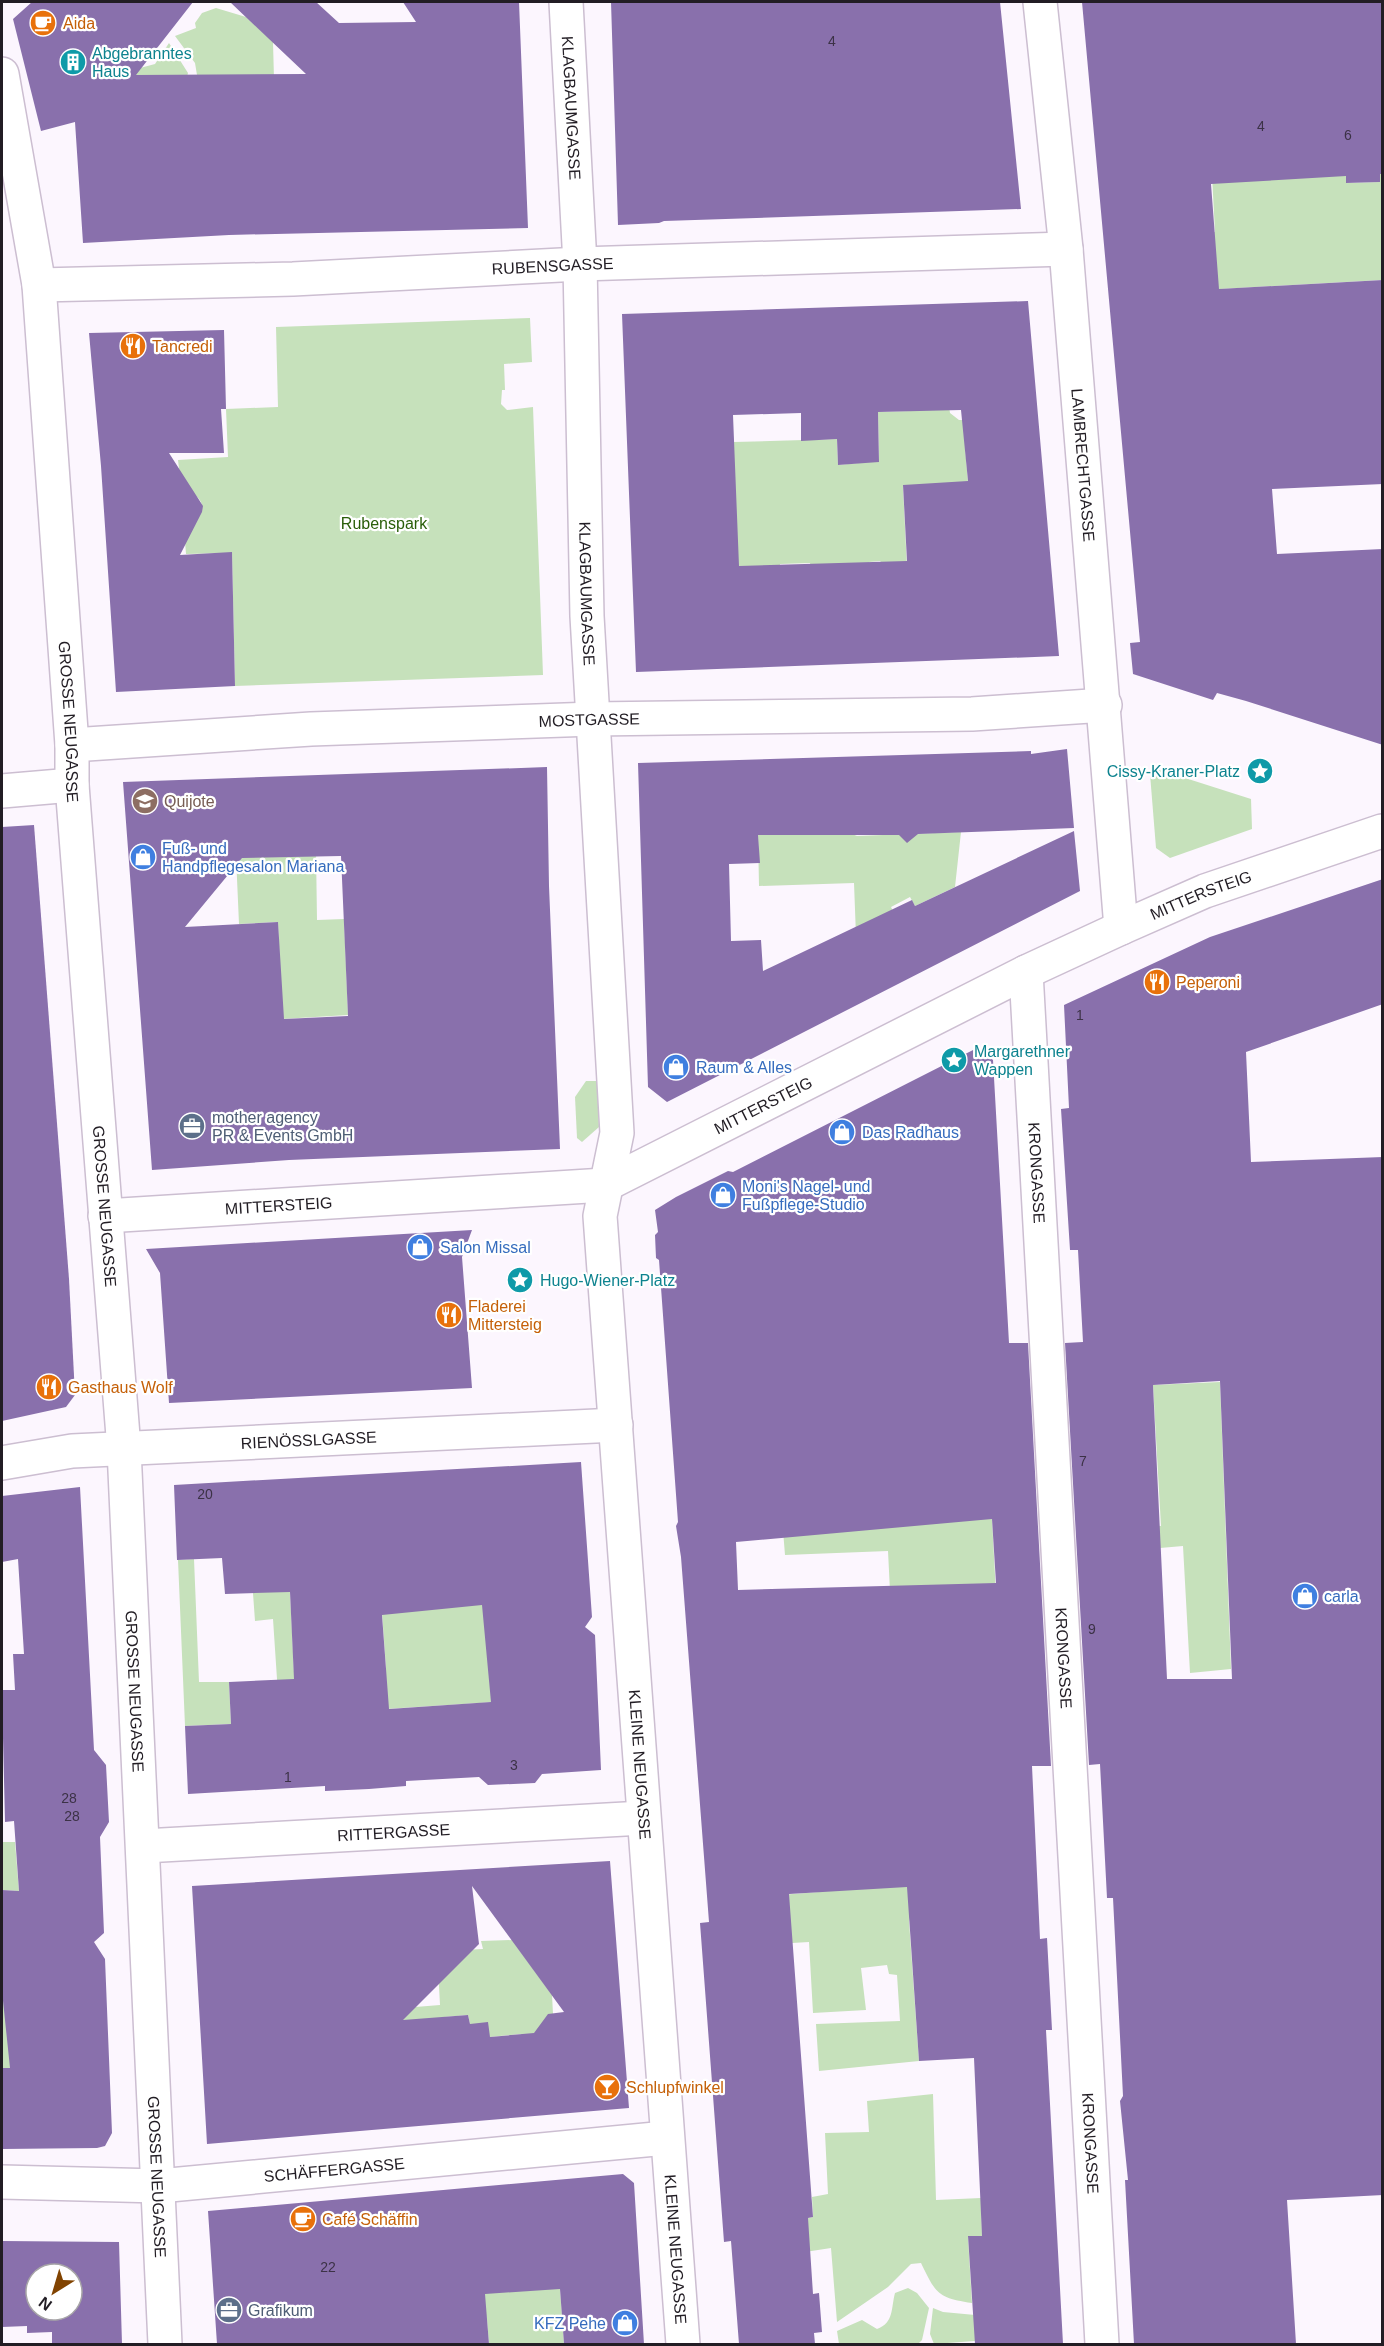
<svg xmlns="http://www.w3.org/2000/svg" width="1384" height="2346" font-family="Arial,sans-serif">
  <rect width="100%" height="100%" fill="#fcf6fe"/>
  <g fill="#c6e1bb">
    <path d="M 216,8 L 246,17 L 273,42 L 274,79 L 197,75 L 195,63 L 175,36 L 196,28 L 195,23 L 202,13 Z"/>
    <path d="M 169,43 L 188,73 L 185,85 L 186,107 L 125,72 L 155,64 Z"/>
    <path d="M 1380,174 L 1382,174 L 1382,280 L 1220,289 L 1223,356 L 1178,234 L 1215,232 L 1212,175 L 1346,176 L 1346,183 L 1380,182 Z"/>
    <path d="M 530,318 L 532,362 L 504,364 L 505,390 L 502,390 L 501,404 L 507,410 L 533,407 L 543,675 L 235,686 L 232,553 L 186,554 L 184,529 C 210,509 207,501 181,485 L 178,460 L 228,457 L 226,409 L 278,407 L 276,327 Z"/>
    <path d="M 948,400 L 950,413 L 959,420 L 966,420 L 965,447 L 975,564 L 903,486 L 908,588 L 880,561 L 869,562 L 869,567 L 811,570 L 810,563 L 780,564 L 779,571 L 729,590 L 734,442 L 837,439 L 838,465 L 879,461 L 878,412 L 911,411 Z"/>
    <path d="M 1157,769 L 1251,799 L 1252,829 L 1170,858 L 1156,848 L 1150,774 Z"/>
    <path d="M 961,832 L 955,887 L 915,906 L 910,897 L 891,907 L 896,917 L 856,936 L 854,883 L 759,886 L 758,835 L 852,834 L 857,836 Z"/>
    <path d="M 316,851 L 317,920 L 344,919 L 348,1015 L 282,1019 L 278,922 L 239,924 L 236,856 L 293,857 Z"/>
    <path d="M 586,1081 L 597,1081 L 599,1127 L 582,1142 L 577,1138 L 575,1097 Z"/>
    <path d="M 1220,1382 L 1231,1669 L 1190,1673 L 1183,1546 L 1160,1548 L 1158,1526 L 1161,1526 L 1153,1385 Z"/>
    <path d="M 782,1518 L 992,1519 L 996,1594 L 909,1921 L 919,2061 L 819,2071 L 816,2024 L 900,2021 L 897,1975 L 889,1974 L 887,1965 L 861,1968 L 866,2010 L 813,2013 L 809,1942 L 792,1943 L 780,1895 L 819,1892 L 890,1591 L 888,1551 L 785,1555 Z"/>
    <path d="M 250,1552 L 288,1553 L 294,1672 L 386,1668 L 378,1558 L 498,1582 L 510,1701 L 386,1709 L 278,1694 L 273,1619 L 255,1621 Z"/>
    <path d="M 194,1559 L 199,1682 L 229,1682 L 231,1724 L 185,1726 L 178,1560 Z"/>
    <path d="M 2,1842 L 15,1842 L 19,1891 L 2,1890 Z"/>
    <path d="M 512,1940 L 552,1995 L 553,2014 L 523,2054 L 521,2034 L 490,2037 L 470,2024 L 468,2015 L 444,2017 L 394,2046 L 403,2008 L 440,2005 L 438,1967 L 463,1950 L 483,1949 L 481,1941 Z"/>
    <path d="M 25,1990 C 0,2031 4,2024 22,2068 L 2,2068 L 2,1992 Z"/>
    <path d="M 933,2094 L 936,2200 L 981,2198 L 982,2236 L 968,2237 L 972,2303 C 938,2298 936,2294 921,2263 L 911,2264 L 888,2287 L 837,2322 L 831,2248 L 805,2252 L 804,2219 L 813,2217 L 812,2197 L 828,2194 L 825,2133 L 869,2132 L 867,2101 Z"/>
    <path d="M 472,2272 L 560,2289 L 564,2344 L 489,2344 L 487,2319 Z"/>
    <path d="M 908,2288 L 917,2293 L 929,2308 L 922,2340 L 918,2344 L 839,2344 L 837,2331 L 862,2320 L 877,2329 C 894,2323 891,2308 895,2293 Z"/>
    <path d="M 933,2308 L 943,2312 L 986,2316 L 988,2340 L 934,2344 L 930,2334 Z"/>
  </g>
  <g fill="#8970ac" fill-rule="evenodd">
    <path d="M 32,2 L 193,2 L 136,75 L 306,74 L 230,2 L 316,2 L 339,23 L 416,22 L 403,2 L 519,2 L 528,228 L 229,235 L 83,243 L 75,122 L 41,131 L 13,19 Z"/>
    <path d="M 611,2 L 1000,2 L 1021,209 L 664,221 L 659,223 L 618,225 Z"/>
    <path d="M 1082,2 L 1383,2 L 1383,174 L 1380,174 L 1380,182 L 1346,183 L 1346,176 L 1211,184 L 1219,289 L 1383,280 L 1383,484 L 1272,489 L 1277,554 L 1383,549 L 1383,745 L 1246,701 L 1217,693 L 1213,700 L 1133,674 L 1130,643 L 1140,642 Z"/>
    <path d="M 1028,301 L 1059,656 L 636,672 L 622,314 ZM 961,410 L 968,481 L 903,485 L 907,561 L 739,566 L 733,415 L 801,413 L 801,441 L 837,439 L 838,465 L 879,462 L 878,412 Z"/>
    <path d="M 224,330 L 226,409 L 221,409 L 224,453 L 169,453 L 203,506 L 202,512 L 180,555 L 232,552 L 235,686 L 116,692 L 101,466 L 89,333 Z"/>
    <path d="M 1067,749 L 1074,828 L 918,834 L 907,843 L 899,835 L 758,835 L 760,863 L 729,864 L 731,941 L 761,940 L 763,971 L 912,900 L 915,906 L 1074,831 L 1080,891 L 667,1102 L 648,1087 L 638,763 L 1031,751 L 1031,754 Z"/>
    <path d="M 547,767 L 549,886 L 560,1149 L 289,1160 L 152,1170 L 123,782 ZM 341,856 L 348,1016 L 284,1019 L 278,922 L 185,927 L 242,858 Z"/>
    <path d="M 34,825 L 69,1279 L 75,1395 L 66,1407 L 2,1421 L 2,827 Z"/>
    <path d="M 1383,879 L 1383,1004 L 1246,1052 L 1251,1162 L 1383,1157 L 1383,2195 L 1287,2200 L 1296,2344 L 1134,2344 L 1125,2180 L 1128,2180 L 1120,2101 L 1123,2096 L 1113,1898 L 1107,1898 L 1100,1764 L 1089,1765 L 1065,1343 L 1083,1342 L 1078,1250 L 1070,1250 L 1061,1109 L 1069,1108 L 1064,1005 L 1210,937 ZM 1220,1381 L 1232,1679 L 1167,1679 L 1153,1385 Z"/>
    <path d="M 977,1048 L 993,1060 L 1009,1343 L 1028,1343 L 1051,1766 L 1032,1766 L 1040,1939 L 1047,1938 L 1052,2030 L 1046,2030 L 1063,2344 L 975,2344 L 968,2236 L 982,2236 L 974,2058 L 919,2061 L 907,1887 L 789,1894 L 813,2217 L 808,2218 L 813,2294 L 819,2293 L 822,2332 L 814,2333 L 815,2344 L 739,2344 L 731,2241 L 724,2242 L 700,1923 L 709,1922 L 681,1557 L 676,1526 L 678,1522 L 659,1260 L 656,1258 L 655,1235 L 658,1232 L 655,1210 L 676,1197 L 728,1171 L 733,1172 ZM 992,1519 L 996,1583 L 738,1590 L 736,1542 Z"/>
    <path d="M 472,1230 L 462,1257 L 472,1388 L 169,1403 L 160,1273 L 146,1249 Z"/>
    <path d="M 581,1462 L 592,1617 L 585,1627 L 595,1635 L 601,1770 L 542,1774 L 535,1783 L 488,1785 L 479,1777 L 406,1781 L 406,1786 L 369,1789 L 325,1791 L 325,1786 L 188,1794 L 185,1726 L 231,1724 L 229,1682 L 294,1679 L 290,1592 L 225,1594 L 222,1558 L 177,1560 L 174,1485 ZM 482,1605 L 491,1702 L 389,1709 L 382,1615 Z"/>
    <path d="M 80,1487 L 94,1750 L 106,1765 L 109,1822 L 100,1837 L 104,1933 L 94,1942 L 105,1959 L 112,2133 L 105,2146 L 97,2148 L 2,2149 L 2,2068 L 10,2068 L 2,1991 L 2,1890 L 19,1891 L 14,1821 L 5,1822 L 2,1696 L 3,1690 L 15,1690 L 13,1654 L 24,1654 L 18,1559 L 2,1562 L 2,1496 Z"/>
    <path d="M 610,1861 L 629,2108 L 207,2144 L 192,1886 ZM 472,1886 L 564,2012 L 548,2014 L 534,2033 L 490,2037 L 488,2022 L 470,2024 L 468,2015 L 403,2020 L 479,1944 Z"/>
    <path d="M 623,2174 L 634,2183 L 644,2344 L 564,2344 L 560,2289 L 485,2294 L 489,2344 L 217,2344 L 208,2211 Z"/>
    <path d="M 2,2241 L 119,2242 L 122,2344 L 52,2344 L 52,2332 L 27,2333 L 27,2326 L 2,2327 ZM 36,2274 L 72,2274 L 72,2310 L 36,2310 Z"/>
  </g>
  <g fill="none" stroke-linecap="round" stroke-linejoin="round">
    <defs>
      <g id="minor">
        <path id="s1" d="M 566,2 L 580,264 L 587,616 L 617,1133 L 600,1216 L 683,2344"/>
        <path id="s2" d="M 1040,2 L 1066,249 L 1121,928"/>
        <path id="s3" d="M 2,74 L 39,285 L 72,745 L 72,785 L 124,1449 L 165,2344"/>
        <path id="s4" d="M 39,285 L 293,279 L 580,264 L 1066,249"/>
        <path id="s5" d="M 72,745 L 311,729 L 593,719 L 972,714 L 1105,705"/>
        <path d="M 2,791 L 72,785"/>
        <path id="s6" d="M 1026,972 L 1102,2344"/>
        <path id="s7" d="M 105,1216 L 605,1185 L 1026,972 L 1121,928 L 1205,891 L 1382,831"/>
        <path id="s8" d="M 2,1463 L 72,1451 L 616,1425"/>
        <path id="s9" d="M 144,1846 L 643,1818"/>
        <path id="s10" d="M 2,2182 L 159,2186 L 666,2138"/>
      </g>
    </defs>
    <use href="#minor" stroke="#ccbed1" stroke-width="36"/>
    <use href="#minor" stroke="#fff" stroke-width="33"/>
  </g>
  <defs>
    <symbol id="cafe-disc" viewBox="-11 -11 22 22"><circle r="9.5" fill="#e8710a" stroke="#fff"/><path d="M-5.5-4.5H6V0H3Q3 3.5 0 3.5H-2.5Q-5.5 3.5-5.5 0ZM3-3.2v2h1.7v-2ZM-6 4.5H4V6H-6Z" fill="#fff"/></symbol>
    <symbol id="building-disc" viewBox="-11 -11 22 22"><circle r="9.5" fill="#0f9aa8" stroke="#fff"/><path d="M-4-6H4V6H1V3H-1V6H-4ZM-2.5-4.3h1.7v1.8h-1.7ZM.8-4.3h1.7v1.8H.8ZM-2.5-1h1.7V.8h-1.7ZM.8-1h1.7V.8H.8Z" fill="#fff"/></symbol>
    <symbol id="restaurant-disc" viewBox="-11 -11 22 22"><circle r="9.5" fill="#e8710a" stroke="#fff"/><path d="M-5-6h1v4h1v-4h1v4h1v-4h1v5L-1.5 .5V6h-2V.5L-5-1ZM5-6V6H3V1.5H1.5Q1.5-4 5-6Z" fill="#fff"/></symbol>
    <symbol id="sight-disc" viewBox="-11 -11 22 22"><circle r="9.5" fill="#0f9aa8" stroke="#fff"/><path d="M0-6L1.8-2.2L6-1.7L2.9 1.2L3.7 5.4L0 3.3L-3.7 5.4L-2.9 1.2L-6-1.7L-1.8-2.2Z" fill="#fff"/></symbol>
    <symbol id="school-disc" viewBox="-11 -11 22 22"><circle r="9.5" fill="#8d6e63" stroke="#fff"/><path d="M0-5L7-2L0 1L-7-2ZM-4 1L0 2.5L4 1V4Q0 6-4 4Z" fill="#fff"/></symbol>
    <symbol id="shop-disc" viewBox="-11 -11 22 22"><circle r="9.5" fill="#3f7fe0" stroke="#fff"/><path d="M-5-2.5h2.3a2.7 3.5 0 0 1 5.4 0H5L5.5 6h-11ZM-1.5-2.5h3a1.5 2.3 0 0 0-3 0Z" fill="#fff"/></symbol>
    <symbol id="office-disc" viewBox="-11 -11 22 22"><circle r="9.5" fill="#5c6f8a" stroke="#fff"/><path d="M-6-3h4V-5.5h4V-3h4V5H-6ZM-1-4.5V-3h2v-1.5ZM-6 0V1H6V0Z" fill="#fff"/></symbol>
    <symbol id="bar-disc" viewBox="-11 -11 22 22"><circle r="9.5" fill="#e8710a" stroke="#fff"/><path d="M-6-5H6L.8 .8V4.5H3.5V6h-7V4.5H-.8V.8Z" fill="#fff"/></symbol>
  </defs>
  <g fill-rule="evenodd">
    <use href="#cafe-disc" x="28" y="8" width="30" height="30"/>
    <use href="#building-disc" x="58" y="47" width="30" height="30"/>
    <use href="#restaurant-disc" x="118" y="331" width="30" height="30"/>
    <use href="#sight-disc" x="1245" y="756" width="30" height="30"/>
    <use href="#school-disc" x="130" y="786" width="30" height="30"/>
    <use href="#shop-disc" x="128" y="842" width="30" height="30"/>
    <use href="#restaurant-disc" x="1142" y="967" width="30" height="30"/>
    <use href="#sight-disc" x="939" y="1045" width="30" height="30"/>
    <use href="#shop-disc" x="661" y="1052" width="30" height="30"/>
    <use href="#office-disc" x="177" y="1111" width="30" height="30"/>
    <use href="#shop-disc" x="827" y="1117" width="30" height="30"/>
    <use href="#shop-disc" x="708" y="1180" width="30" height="30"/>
    <use href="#shop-disc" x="405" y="1232" width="30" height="30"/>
    <use href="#sight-disc" x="505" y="1265" width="30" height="30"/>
    <use href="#restaurant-disc" x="434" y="1300" width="30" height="30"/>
    <use href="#restaurant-disc" x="34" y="1372" width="30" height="30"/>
    <use href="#shop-disc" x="1290" y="1581" width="30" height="30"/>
    <use href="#bar-disc" x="592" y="2072" width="30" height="30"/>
    <use href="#cafe-disc" x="288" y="2204" width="30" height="30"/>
    <use href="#office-disc" x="214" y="2295" width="30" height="30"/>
    <use href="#shop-disc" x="610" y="2308" width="30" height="30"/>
  </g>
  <g text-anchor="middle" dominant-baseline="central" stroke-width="4.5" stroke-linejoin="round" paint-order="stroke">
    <g font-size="14" fill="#3c3246">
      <text x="832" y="41">4</text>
      <text x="1261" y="126">4</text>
      <text x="1348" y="135">6</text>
      <text x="1080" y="1015">1</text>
      <text x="1083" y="1461">7</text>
      <text x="205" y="1494">20</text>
      <text x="1092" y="1629">9</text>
      <text x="514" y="1765">3</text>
      <text x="288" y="1777">1</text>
      <text x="69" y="1798">28</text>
      <text x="72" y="1816">28</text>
      <text x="328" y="2267">22</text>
    </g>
    <g font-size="16" fill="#c56008" stroke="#fff" text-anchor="start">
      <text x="63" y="23">Aida</text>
      <text x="152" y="346">Tancredi</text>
      <text x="1176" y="982">Peperoni</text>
      <text x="468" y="1306">Fladerei<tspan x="468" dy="18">Mittersteig</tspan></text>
      <text x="68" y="1387">Gasthaus Wolf</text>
      <text x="626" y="2087">Schlupfwinkel</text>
      <text x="322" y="2219">Café Schäffin</text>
    </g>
    <g font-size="16" fill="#0d838f" stroke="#fff" text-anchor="start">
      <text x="92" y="53">Abgebranntes<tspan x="92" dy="18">Haus</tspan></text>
      <text x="1240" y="771" text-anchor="end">Cissy-Kraner-Platz</text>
      <text x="974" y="1051">Margarethner<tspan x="974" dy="18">Wappen</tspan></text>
      <text x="540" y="1280">Hugo-Wiener-Platz</text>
    </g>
    <g font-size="16" fill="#221d24" stroke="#fff">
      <text stroke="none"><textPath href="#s1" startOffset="106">KLAGBAUMGASSE</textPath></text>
      <text stroke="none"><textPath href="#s4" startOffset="514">RUBENSGASSE</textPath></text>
      <text stroke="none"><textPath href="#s2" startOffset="465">LAMBRECHTGASSE</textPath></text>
      <text stroke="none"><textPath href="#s1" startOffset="592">KLAGBAUMGASSE</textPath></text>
      <text stroke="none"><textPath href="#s5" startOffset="518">MOSTGASSE</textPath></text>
      <text stroke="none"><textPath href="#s3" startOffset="652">GROSSE NEUGASSE</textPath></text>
      <text stroke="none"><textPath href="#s7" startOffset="1164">MITTERSTEIG</textPath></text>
      <text stroke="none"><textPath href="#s7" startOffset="678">MITTERSTEIG</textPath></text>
      <text stroke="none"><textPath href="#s6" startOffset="201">KRONGASSE</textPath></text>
      <text stroke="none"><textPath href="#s7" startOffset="174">MITTERSTEIG</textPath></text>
      <text stroke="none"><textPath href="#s3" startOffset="1138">GROSSE NEUGASSE</textPath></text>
      <text stroke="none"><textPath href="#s8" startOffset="308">RIENÖSSLGASSE</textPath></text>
      <text stroke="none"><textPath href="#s6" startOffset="687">KRONGASSE</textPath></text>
      <text stroke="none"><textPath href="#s3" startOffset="1624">GROSSE NEUGASSE</textPath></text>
      <text stroke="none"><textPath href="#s1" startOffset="1767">KLEINE NEUGASSE</textPath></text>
      <text stroke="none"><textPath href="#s9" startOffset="250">RITTERGASSE</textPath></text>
      <text stroke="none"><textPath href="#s6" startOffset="1173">KRONGASSE</textPath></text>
      <text stroke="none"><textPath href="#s10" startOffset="333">SCHÄFFERGASSE</textPath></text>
      <text stroke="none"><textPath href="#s3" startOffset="2110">GROSSE NEUGASSE</textPath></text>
      <text stroke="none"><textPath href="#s1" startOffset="2253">KLEINE NEUGASSE</textPath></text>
    </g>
    <g font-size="16" fill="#2a5e09" stroke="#fff">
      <text x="384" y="523">Rubenspark</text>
    </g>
    <g font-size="16" fill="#785e54" stroke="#fff" text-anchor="start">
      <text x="164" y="801">Quijote</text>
    </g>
    <g font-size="16" fill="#366cbe" stroke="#fff" text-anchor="start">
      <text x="162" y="848">Fuß- und<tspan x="162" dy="18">Handpflegesalon Mariana</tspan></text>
      <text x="696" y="1067">Raum &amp; Alles</text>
      <text x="862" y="1132">Das Radhaus</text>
      <text x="742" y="1186">Moni's Nagel- und<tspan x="742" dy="18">Fußpflege-Studio</tspan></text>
      <text x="440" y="1247">Salon Missal</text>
      <text x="1324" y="1596">carla</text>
      <text x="606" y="2323" text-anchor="end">KFZ Pehe</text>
    </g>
    <g font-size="16" fill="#4e5e75" stroke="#fff" text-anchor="start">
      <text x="212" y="1117">mother agency<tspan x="212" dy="18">PR &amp; Events GmbH</tspan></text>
      <text x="248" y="2310">Grafikum</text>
    </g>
  </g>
  <rect width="1384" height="2346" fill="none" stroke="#221d24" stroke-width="6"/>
  <g transform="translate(54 2292) rotate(217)"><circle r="28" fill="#ffffff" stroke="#a7a5a7" stroke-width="1.5"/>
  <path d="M0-4.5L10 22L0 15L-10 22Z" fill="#814301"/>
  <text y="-9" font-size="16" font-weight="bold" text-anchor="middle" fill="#221d24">N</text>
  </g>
</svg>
